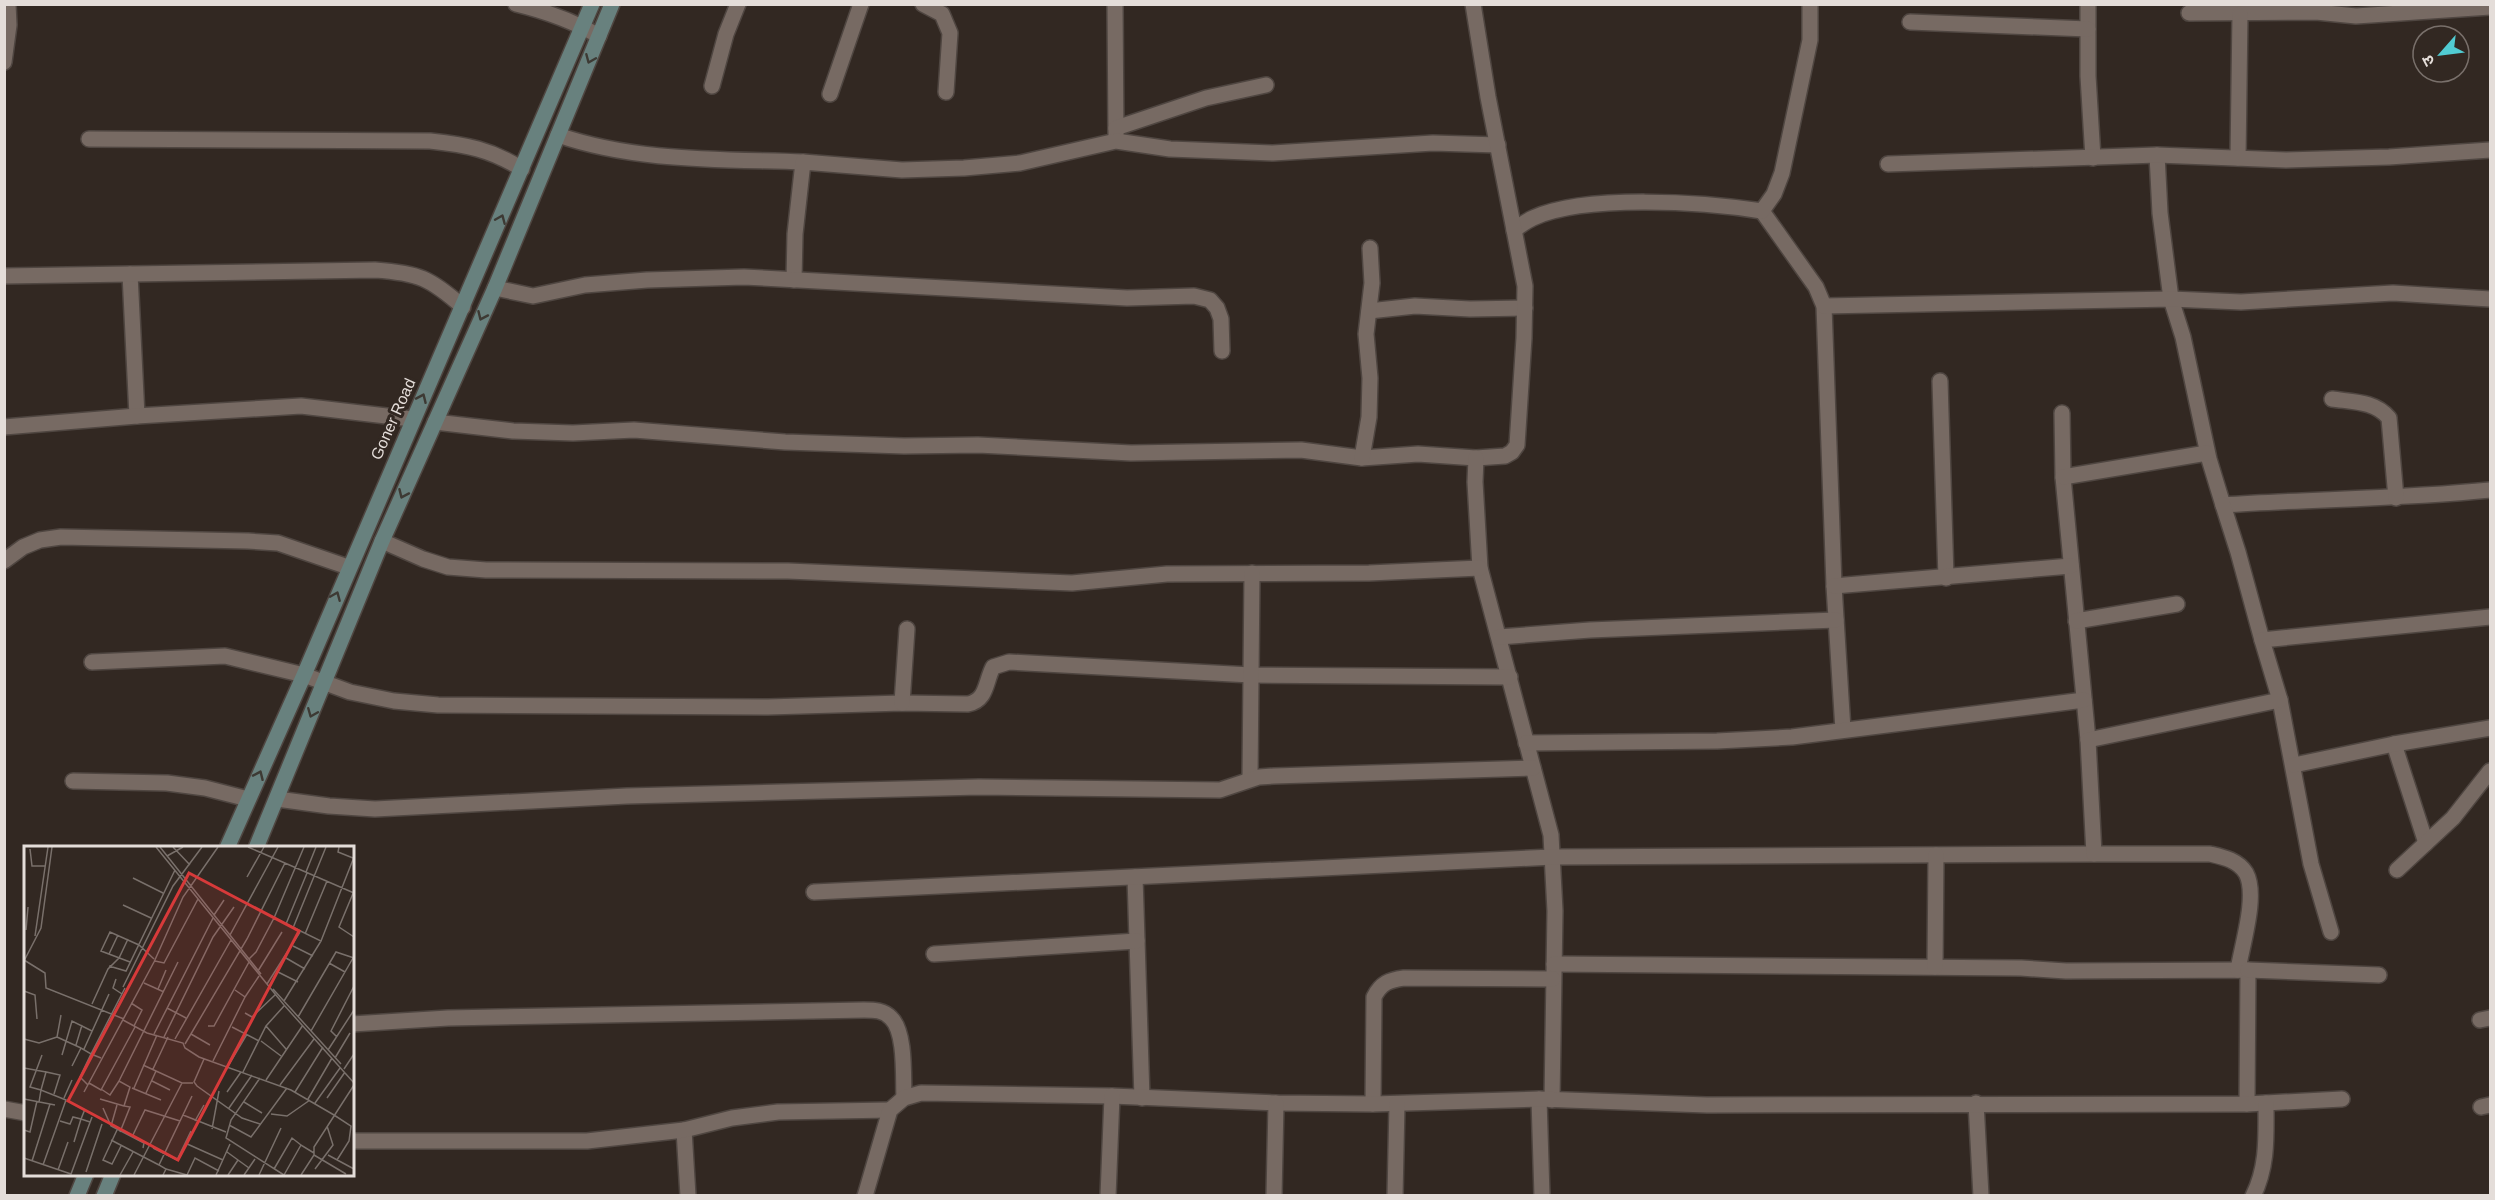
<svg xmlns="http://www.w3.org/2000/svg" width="2495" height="1200" font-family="Helvetica,'Noto Sans Devanagari',sans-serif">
  <rect width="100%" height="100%" fill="#322822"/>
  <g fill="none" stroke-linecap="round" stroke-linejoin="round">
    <defs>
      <g id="street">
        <path d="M 516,4 C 545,11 573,21 599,36"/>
        <path d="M 923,4 L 942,14 L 950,33 L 946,92"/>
        <path d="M 1115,4 L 1116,138"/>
        <path d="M 2088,4 L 2088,76 L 2093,158"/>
        <path d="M 2189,13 L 2316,12 L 2356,16 L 2490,7"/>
        <path d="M 1910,22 L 2088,29"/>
        <path d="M 4,62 L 9,25 L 8,4"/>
        <path d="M 712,86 L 726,34 L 738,4"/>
        <path d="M 830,94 L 861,4"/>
        <path d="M 1116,128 L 1206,98 L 1266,85"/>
        <path d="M 558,135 C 636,162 721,159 803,162"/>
        <path d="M 89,139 L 430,141 C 467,145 490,149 522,169"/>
        <path d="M 2157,155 L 2160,213 L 2171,299 L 2183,337 L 2209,459 L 2223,505 C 2312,499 2401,499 2490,490"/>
        <path d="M 2238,158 L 2240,14"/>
        <path d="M 1888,164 L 2157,155 L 2286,160 L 2389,157 L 2490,150"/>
        <path d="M 1762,211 L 1816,287 L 1824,306 L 1834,586 L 1843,730"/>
        <path d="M 1514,230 C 1520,226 1526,221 1533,218 C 1586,194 1704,202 1762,211 L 1774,194 L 1782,173 L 1810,40 L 1810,4"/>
        <path d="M 130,274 L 137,416"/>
        <path d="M 4,276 L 375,270 C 419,273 430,278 463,307"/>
        <path d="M 794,280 L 795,234 L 803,162 L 902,170 L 964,168 L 1020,163 L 1116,141 L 1170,149 L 1273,153 L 1433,143 L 1498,145"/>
        <path d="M 495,288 L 533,296 L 585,285 L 647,280 L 744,277 L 1127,298 L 1194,296 L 1210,300 L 1217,308 L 1221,319 L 1222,351"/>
        <path d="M 1824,306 L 2171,299 L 2241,302 L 2393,293 L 2490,299"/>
        <path d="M 1369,311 L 1415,306 L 1470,309 L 1525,308"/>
        <path d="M 1940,381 L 1946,578"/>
        <path d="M 2332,399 C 2353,402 2375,401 2389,418 L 2396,498"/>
        <path d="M 2062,413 L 2063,477 L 2088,740"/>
        <path d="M 435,422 L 513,431 L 573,433 L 634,430 L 785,442 L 904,446 L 978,445 L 1131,453 L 1301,450 L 1362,458 L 1418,454 L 1476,458 L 1505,456 L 1512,452 L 1517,445 L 1524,338 L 1525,286 L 1488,97 L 1473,4"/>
        <path d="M 4,427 L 137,416 L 301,406 L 412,419"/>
        <path d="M 1362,458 L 1369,417 L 1370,378 L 1366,334 L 1372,283 L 1370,248"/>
        <path d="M 1476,458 L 1475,482 L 1480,568 L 1551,835 L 1555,911 L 1552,1100"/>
        <path d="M 2063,477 L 2207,453"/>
        <path d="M 2223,505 L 2238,552 L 2262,640"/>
        <path d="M 382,541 L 423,559 L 448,567 L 486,570 L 788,571 L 1072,583 L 1167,574 L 1369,573 L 1480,568"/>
        <path d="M 4,561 L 23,547 L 40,540 L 61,537 L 248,541 L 278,543 L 348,567"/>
        <path d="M 1834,586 L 2071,566"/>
        <path d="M 2076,621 L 2177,604"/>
        <path d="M 1499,637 L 1590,630 L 1836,620"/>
        <path d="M 92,662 L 225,656 L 304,675 L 350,692 L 394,701 L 438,705 L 768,707 L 902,703 L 968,704 C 987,700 985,683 993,667 L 1009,662 L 1251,675 L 1510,677"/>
        <path d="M 2280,700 L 2311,864 L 2331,932"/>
        <path d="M 902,703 L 907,629"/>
        <path d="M 1526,743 L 1717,741 L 1792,737 L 2084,700"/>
        <path d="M 2394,744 L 2426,843"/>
        <path d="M 2294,765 L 2394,744 L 2490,728"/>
        <path d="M 1250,779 L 1252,573"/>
        <path d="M 73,781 L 167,783 L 205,788 L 248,799"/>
        <path d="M 277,799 L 329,806 L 375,809 L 627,796 L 979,787 L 1220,790 L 1259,777 L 1274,776 L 1533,768"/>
        <path d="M 2397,870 L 2453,818 L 2490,771"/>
        <path d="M 1135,877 L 1142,1098"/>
        <path d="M 814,892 L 1553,857 L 2094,854"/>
        <path d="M 934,954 L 1137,941"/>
        <path d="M 1554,964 L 2021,968 L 2066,971 L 2248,970 L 2247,1104"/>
        <path d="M 1935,967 L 1936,855"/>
        <path d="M 2238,970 C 2242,945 2258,895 2246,873 C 2238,860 2223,857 2210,854 L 2094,854 L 2088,740 L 2280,700 L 2262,640 L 2490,617"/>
        <path d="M 2248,970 L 2379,975"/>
        <path d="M 2480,1020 L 2490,1018"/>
        <path d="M 352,1024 L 448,1018 L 864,1010 C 874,1010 884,1010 891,1018 C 906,1032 903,1077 904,1098"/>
        <path d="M 1539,1099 L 1542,1196"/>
        <path d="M 1976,1103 L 1981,1196"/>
        <path d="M 1373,1104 L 1374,997 C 1381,983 1389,980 1404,978 L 1553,979"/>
        <path d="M 2481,1107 L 2490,1105"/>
        <path d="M 4,1109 L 26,1113"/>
        <path d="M 684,1130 L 688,1196"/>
        <path d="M 352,1141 L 587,1141 L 684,1130 L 732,1118 L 778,1112 L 890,1110"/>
        <path d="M 865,1196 L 890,1110 L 904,1098 L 921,1093 L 1112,1096 L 1276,1103 L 1373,1104 L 1539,1099 L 1707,1105 L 2247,1104 L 2342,1099"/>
        <path d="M 1108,1196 L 1112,1096"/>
        <path d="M 1274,1196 L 1276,1103"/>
        <path d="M 1395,1196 L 1397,1104"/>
        <path d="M 2253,1196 C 2268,1166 2266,1136 2266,1103"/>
      </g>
      <g id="secondary">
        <path d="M 227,848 L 304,675 L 592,4"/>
        <path d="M 256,848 L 382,541 L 495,288 L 612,4"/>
        <path d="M 77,1196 L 86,1174"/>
        <path d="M 104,1196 L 113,1174"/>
      </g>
    </defs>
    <use href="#street" stroke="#4f4641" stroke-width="18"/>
    <use href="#secondary" stroke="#4f4641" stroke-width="18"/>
    <use href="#street" stroke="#776a63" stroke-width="15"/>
    <use href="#secondary" stroke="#68817e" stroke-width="15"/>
  </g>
  <defs><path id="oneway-chevron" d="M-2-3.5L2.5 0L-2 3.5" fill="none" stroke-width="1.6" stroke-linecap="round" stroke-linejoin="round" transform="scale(1.5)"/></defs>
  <g stroke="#3d3a34">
    <use href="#oneway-chevron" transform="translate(590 59) rotate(113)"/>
    <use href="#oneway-chevron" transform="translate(501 219) rotate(-67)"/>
    <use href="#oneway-chevron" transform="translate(482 316) rotate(114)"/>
    <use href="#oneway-chevron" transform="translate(422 398) rotate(-66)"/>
    <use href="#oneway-chevron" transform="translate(403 494) rotate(114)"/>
    <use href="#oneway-chevron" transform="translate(336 596) rotate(-67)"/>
    <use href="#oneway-chevron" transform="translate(312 713) rotate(112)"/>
    <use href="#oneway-chevron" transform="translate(259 775) rotate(-66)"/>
  </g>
  <g text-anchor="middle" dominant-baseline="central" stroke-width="6" stroke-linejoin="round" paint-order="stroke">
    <g font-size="16" fill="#e4ddd9" stroke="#322822">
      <text transform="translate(393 419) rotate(-66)">Goner Road</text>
    </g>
  </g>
  <g transform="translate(24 846)">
    <rect width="330" height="330" fill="#322822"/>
    <path fill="none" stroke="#79706b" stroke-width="1.5" d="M 132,1 L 260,159 L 330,237M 136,1 L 237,128M 149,1 L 166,19M 224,1 L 330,47M 315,1 L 314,6 L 329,12M 6,3 L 8,20 L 21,20M 143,10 L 159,1M 282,26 L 292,1M 223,31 L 240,1M 109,32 L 139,47M 330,45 L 315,81 L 330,91M 99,59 L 127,72M 190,69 L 200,54M 250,72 L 297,95 L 260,155M 262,78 L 283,27M 269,82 L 302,1M 2,84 L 4,61M 281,88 L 303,35M 206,89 L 254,1M 11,90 L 24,1M 297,95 L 330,11M 269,100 L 289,110M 85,108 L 94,89M 262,112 L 281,123M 225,113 L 232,106 L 250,72 L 280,1M 0,114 L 21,127 L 22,142 L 100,173M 0,115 L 17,82 L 28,1M 131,115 L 140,117 L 174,53M 106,116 L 77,105 L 86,86 L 115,99 L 130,113M 305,117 L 321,126M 85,120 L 102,125 L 151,24M 234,125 L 258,86M 254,126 L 274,136M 92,133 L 89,142 L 98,148M 120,137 L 140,146M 243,138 L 276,86M 99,141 L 149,40 L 178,1M 134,143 L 142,124M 249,143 L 317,218M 0,145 L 11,149 L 13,173M 221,151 L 235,130M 107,157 L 118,164 L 110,180M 68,158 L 84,123 L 95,112 L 104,93M 143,162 L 162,172M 221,167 L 228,171 L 251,149M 37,169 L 33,191 L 57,202M 274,171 L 312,106 L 330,112M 99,174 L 123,187 L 159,197 L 161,202 L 175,211 L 267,244 L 310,269M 184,180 L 190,180 L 225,116M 242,180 L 262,203M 208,181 L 235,195M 287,185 L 329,112M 130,188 L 189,72M 167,188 L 186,199M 140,191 L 189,91 L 210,61M 313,191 L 307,185 L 330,140M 0,193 L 15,197 L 33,191M 151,193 L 207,94M 237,195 L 257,210M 161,198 L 223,93 L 261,17M 52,199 L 58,179M 60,203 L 85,148M 304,204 L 330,164M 18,209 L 6,241 L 17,244 L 22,226 L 36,229 L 30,248M 38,209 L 48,175 L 68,185M 311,212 L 326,187M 180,213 L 170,236 L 173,240 L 218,272 L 236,278M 189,215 L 221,151 L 211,144M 119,219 L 158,237 L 169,237M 48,220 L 57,202 L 67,208 L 101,142M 204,220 L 223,188M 0,222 L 22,226M 129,223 L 144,191M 320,223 L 330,208M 219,226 L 242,180 L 260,160M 236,232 L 207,274 L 202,292 L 260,329M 242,234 L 279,179M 95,235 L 154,116M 128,235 L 146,244M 65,237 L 77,244 L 111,181M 64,239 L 56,231 L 67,208 L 77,212M 256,239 L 290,193M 108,242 L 137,254M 110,242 L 133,189M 77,243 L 86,249 L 95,235 L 106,241 L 100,260 L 106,261 L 96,286M 60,246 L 130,116 L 159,51 L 194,1M 203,246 L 217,226M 271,246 L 299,201M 122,247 L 132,225M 40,252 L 48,234M 303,252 L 321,226M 0,253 L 31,259M 76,253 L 100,260M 284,253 L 308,212M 15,256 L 17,244 L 42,254 L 19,319M 220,256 L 238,267M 291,257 L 316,222M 79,262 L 87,280 L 120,297 L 119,302M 205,262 L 228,229M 247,268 L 263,270 L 286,254M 159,269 L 202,286M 310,269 L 327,280 L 325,295 L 313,314M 36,275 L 46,278 L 49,271 L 57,273 L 61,263M 171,275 L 180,259M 205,279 L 227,291 L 263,242M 87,280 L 93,259M 188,283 L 195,245M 0,284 L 6,286 L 13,255M 93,284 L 79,314 L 88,318 L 97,300M 108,291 L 121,264 L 156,275M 87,294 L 135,319M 50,296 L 57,273 L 66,276M 161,297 L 199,314M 129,302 L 153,314 L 167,285M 203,306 L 225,322M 290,309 L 322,328M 304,309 L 330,323M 0,312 L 47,328 L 68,271M 8,315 L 26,258M 142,323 L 163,329M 250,323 L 268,292 L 277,299M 291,323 L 309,299 L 303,280M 34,324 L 44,296M 62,326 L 78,278M 96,329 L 109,306M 110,329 L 158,237M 139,329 L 142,323 L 135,319 L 168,250M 163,329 L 171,312 L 195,325M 192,329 L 206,298M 204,329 L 214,314M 220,329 L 231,313M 235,329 L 257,282M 260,329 L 277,299 L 290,307M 277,329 L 290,309 L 290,301 L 330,239"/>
    <path fill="#d73a3a" fill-opacity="0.15" stroke="#d73a3a" stroke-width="3" d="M 165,27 L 275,85 L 154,314 L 44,255 Z"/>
    <rect width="330" height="330" fill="none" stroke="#e4ddd9" stroke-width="3"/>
  </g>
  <rect width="2495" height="1200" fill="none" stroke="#e4ddd9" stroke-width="12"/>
  <g transform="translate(2441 54) rotate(242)"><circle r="28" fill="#322822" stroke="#79706b" stroke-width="1.5"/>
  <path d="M0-4.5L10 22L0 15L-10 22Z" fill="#51ccd3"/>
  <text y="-9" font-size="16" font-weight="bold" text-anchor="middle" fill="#e4ddd9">उ</text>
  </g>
</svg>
